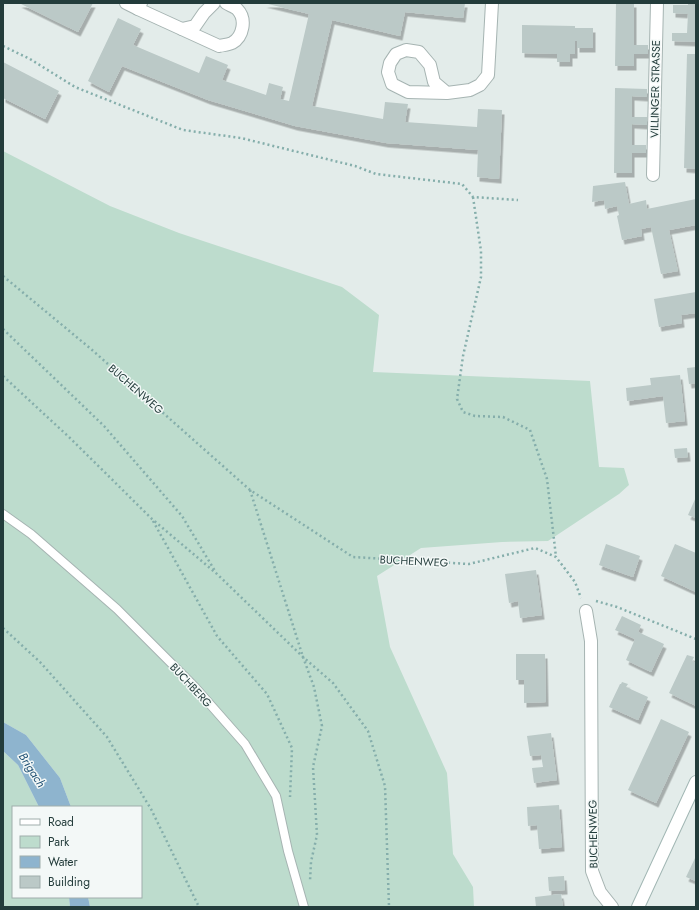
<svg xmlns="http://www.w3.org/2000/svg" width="699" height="910" font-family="Jost,sans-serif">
  <defs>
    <filter id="shadow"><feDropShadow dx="2.5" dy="4.5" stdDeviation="0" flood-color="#0004"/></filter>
  </defs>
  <rect width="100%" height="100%" fill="#e3ecea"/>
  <g fill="#bddccd">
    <path d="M 3,151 L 110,206 L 179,233 L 342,287 L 379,315 L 373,372 L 590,381 L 599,467 L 624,468 L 629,485 L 619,494 L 548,541 L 502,542 L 421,548 L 377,576 L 390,647 L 447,773 L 453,854 L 473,887 L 474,907 L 90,907 L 88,897 L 141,897 L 141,807 L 71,807 L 60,778 L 26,735 L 3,722 Z"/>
    <path d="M 3,751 L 18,765 L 39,807 L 13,807 L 13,897 L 69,897 L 70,907 L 3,907 Z"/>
  </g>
  <g fill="#8eb4ce">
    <path d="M 3,722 L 26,735 L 60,778 L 71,807 L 39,807 L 18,765 L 3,751 Z"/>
    <path d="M 69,897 L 88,897 L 90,907 L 70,907 Z"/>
  </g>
  <g fill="#bbc9c7" filter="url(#shadow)">
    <path d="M 19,3 L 93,3 L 78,32 Z"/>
    <path d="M 264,3 L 465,3 L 463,18 L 405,12 L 400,36 L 332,20 L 312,106 L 383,119 L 385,102 L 408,104 L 405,122 L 477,127 L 478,109 L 502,110 L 499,179 L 477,177 L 478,150 L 386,143 L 295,126 L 208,100 L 122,66 L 109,92 L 88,81 L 118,18 L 141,29 L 133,45 L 199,73 L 206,56 L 228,65 L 222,80 L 266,95 L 269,83 L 283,87 L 280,99 L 289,101 L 309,14 Z"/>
    <path d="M 616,3 L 634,3 L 634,45 L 648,45 L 648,54 L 634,54 L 634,66 L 615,66 Z"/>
    <path d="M 688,3 L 696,3 L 696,42 L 672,41 L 672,33 L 687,33 L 688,14 L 673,13 L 673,5 L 688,5 Z"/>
    <path d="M 522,25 L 575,26 L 575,28 L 593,28 L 593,48 L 577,48 L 577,41 L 575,41 L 575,54 L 570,54 L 570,62 L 557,62 L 557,54 L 522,53 Z"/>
    <path d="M 687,54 L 696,54 L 696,169 L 684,168 Z"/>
    <path d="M 3,62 L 59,91 L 45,119 L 3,98 Z"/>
    <path d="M 615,88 L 647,89 L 647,97 L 632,96 L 632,117 L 647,117 L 647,125 L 632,124 L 632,145 L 646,145 L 646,153 L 632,153 L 632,173 L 614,173 Z"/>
    <path d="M 625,182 L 629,204 L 646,200 L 647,209 L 696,199 L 696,225 L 669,230 L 678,271 L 661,274 L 651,227 L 641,229 L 642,236 L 622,240 L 617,216 L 619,215 L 617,206 L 605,209 L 604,200 L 592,202 L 593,186 Z"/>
    <path d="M 696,292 L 696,313 L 681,315 L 682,323 L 659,327 L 654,299 Z"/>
    <path d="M 696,367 L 696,383 L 689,384 L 687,368 Z"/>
    <path d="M 680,375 L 685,421 L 666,423 L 663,396 L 627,401 L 626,388 L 651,385 L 650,378 Z"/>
    <path d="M 687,448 L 688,457 L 675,458 L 674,449 Z"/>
    <path d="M 696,497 L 696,518 L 688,515 Z"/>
    <path d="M 606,544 L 640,556 L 633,577 L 599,565 Z"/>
    <path d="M 675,544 L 696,553 L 696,592 L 661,576 Z"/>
    <path d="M 536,570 L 542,615 L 520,618 L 518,601 L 509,603 L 505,574 Z"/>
    <path d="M 622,616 L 641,625 L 638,632 L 664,644 L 651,672 L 626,660 L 635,639 L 615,630 Z"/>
    <path d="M 516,654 L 545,654 L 546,702 L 524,703 L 524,680 L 516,680 Z"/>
    <path d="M 687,655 L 694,657 L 692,661 L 696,663 L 696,706 L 669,693 Z"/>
    <path d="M 622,682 L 628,684 L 626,687 L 648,697 L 638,720 L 609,707 L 620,684 L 621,684 Z"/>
    <path d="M 661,719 L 689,732 L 656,803 L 628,790 Z"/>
    <path d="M 551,733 L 557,780 L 534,783 L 532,768 L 543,767 L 541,755 L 530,756 L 527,736 Z"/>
    <path d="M 559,805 L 562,847 L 539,849 L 537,825 L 528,826 L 527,807 Z"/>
    <path d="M 696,856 L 696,881 L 686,877 Z"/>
    <path d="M 564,876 L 565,890 L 549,891 L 548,877 Z"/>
    <path d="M 561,894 L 563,907 L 536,907 L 535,897 Z"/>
  </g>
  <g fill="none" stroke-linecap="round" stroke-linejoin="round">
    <defs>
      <path id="service" d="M 3,514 L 31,534 L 117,609 L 194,686 L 245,744 L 276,796 L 288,851 L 304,907"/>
      <g id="minor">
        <path d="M 126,3 L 138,9"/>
        <path d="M 141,3 L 138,9 L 219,46 C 223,45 228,45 232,43 C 243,37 247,19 237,9 C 235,7 229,5 226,3"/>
        <path d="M 182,29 L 195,26 L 204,13 L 214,3"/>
        <path d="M 447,93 L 434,82 L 430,65 L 419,52 L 406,50 L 396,54 L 390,63 L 388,72 L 392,84 L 408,92 L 447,93 L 470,90 L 480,85 L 488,75 L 492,3"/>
        <path d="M 653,175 L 657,3"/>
        <path d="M 586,611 L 591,641 L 592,871 L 600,892 L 612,907"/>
      </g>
      <path id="secondary" d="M 638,907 L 696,782"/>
    </defs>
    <use href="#service" stroke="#a6b4b2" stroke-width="10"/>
    <use href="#minor" stroke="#a6b4b2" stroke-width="14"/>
    <use href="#secondary" stroke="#a2b7b4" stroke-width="14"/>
    <g stroke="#85aeab" stroke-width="2.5" stroke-dasharray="2 3" stroke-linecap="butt">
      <path d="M 3,46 L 30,59 L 75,87 L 183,130 L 241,138 L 355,166 L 376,174 L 462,184 L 473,197 L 518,200"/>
      <path d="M 473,197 L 481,251 L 481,277 L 463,356 L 457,399 L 463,412 L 475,416 L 503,417 L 530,430 L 547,479 L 556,557"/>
      <path d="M 3,276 L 91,349 L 250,490 L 353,557 L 469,564 L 535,548 L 556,557 L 575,582 L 581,598"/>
      <path d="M 3,329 L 104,426 L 182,516 L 215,571"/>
      <path d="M 3,376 L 70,438 L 152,519 L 217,574 L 303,657 L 333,683 L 368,731 L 385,786 L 389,907"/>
      <path d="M 250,490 L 303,657 L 314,687 L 322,726 L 313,767 L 317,835 L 311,862 L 310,881"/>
      <path d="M 153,521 L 217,636 L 267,694 L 292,748 L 290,797"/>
      <path d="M 596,601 L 617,607 L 696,639"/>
      <path d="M 3,628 L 40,662 L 107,737 L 151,809 L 199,907"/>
    </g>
    <use href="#service" stroke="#fff" stroke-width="8"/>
    <use href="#minor" stroke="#fff" stroke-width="12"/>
    <use href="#secondary" stroke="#fff" stroke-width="12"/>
  </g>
  <g text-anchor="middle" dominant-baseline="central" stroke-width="3" stroke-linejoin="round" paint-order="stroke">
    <g font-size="11" fill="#233c3b" stroke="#f3f8f7">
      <text transform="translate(655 89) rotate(-89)">VILLINGER STRASSE</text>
      <text transform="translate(136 389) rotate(41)">BUCHENWEG</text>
      <text transform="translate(414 561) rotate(3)">BUCHENWEG</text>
      <text transform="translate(191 685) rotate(47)">BUCHBERG</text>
      <text transform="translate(593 834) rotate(-91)">BUCHENWEG</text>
    </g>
    <g font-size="12" font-style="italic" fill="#215275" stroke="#f3f8f7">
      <text transform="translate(32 770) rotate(57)">Brigach</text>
    </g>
  </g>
  <rect width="699" height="910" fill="none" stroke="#233c3b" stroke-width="8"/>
  <rect x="12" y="806" width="130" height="92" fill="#f3f8f7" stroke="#a0adac"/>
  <rect x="20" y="819" width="20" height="6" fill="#ffffff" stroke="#a0adac"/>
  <text x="48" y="826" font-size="12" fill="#233c3b">Road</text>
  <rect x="20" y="836" width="20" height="12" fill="#bddccd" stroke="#a0adac"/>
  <text x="48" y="846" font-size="12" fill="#233c3b">Park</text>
  <rect x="20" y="856" width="20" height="12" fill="#8eb4ce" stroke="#a0adac"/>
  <text x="48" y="866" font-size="12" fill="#233c3b">Water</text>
  <rect x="20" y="876" width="20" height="12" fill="#bbc9c7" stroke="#a0adac"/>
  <text x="48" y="886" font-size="12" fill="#233c3b">Building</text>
</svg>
